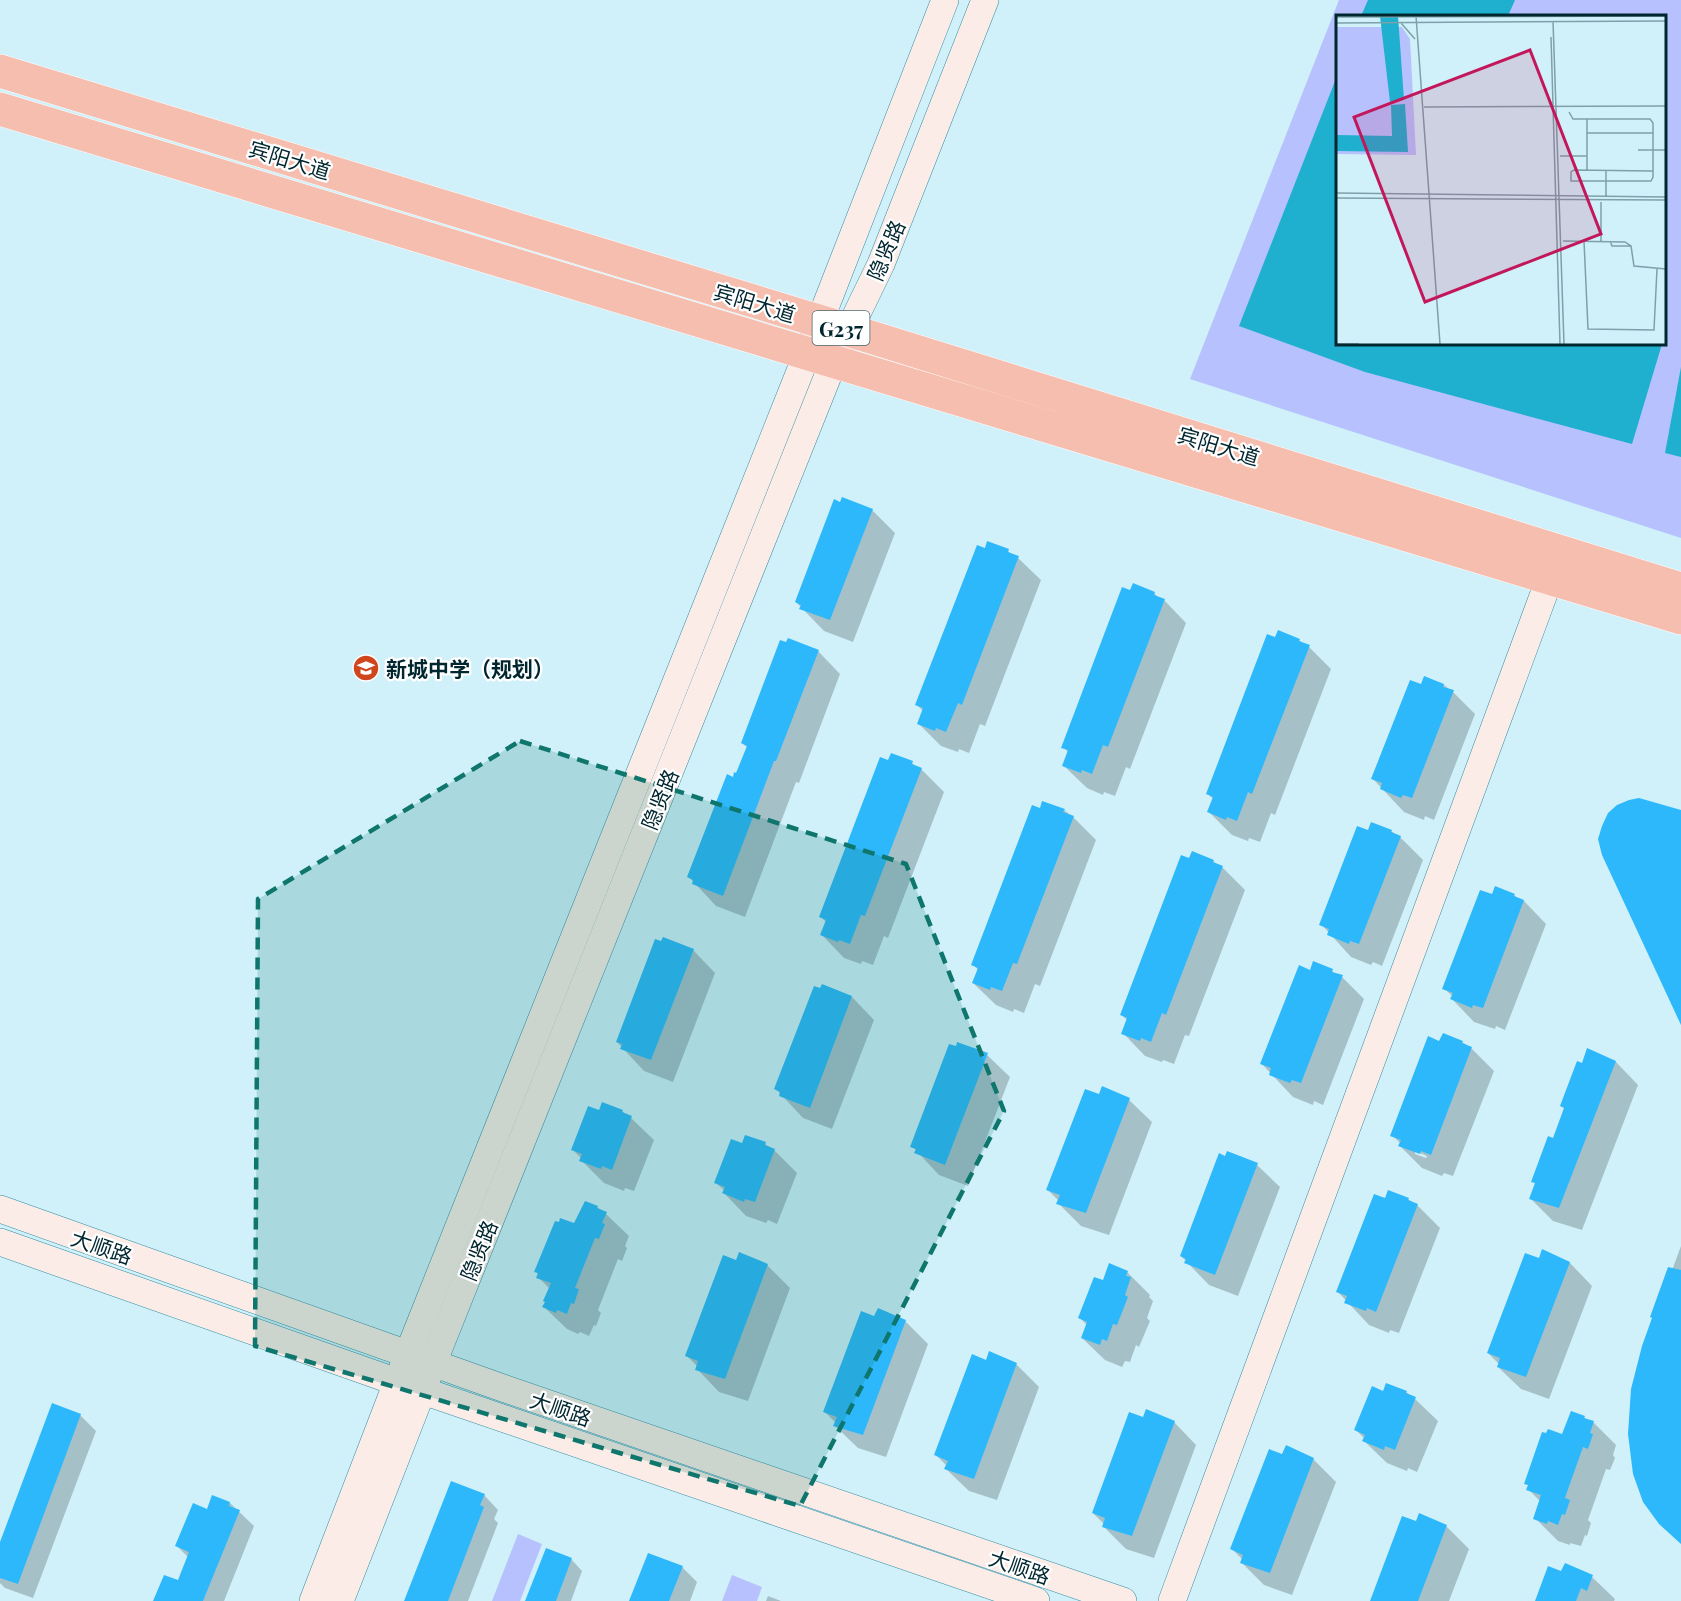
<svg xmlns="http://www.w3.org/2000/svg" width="1681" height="1601" font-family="'Playfair Display','Noto Sans SC',serif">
  <rect width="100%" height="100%" fill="#d0f1fa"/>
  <g fill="#b6c1fe" fill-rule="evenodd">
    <path d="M 1339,0 L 1681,0 L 1681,538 L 1190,379 ZM 1338,16 L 1664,16 L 1664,344 L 1338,344 Z"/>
    <path d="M 518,1534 L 542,1544 L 520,1601 L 492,1601 Z"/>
    <path d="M 732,1575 L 762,1587 L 757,1601 L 722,1601 Z"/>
  </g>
  <g fill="#1eb0ce">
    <path d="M 1368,0 L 1515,0 L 1508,16 L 1361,16 Z"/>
    <path d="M 1337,76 L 1338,344 L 1662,344 L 1632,444 L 1365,372 L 1239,326 Z"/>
    <path d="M 1681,367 L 1681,457 L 1665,453 Z"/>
  </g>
  <g fill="#0003" fill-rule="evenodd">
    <path d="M 872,510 L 895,533 L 853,642 L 824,631 L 796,602 Z"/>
    <path d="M 986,550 L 1008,551 L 1013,556 L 1018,558 L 1041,580 L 985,726 L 980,724 L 969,753 L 959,749 L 958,752 L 941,746 L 918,723 L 923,711 L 917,705 Z"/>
    <path d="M 1154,593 L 1159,598 L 1164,600 L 1186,623 L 1130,769 L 1126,767 L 1115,796 L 1104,792 L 1103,795 L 1087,788 L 1064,766 L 1069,753 L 1063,747 Z"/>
    <path d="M 1276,639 L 1299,640 L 1304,645 L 1309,647 L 1331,669 L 1275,815 L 1271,813 L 1260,842 L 1249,838 L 1248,841 L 1232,835 L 1209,812 L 1214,800 L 1208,794 Z"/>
    <path d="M 818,651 L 840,674 L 799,783 L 796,782 L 745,917 L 716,906 L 689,877 L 734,779 L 737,775 L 748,748 L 742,743 Z"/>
    <path d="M 1425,678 L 1444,685 L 1453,692 L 1475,714 L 1434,820 L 1425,816 L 1424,820 L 1404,812 L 1373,779 Z"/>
    <path d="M 912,763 L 917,768 L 921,769 L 944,792 L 888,938 L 884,936 L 873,965 L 862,961 L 861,964 L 844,958 L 822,935 L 826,922 L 821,917 Z"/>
    <path d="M 1041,809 L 1064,810 L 1073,817 L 1096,840 L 1040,986 L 1035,984 L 1024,1013 L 1014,1009 L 1013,1012 L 996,1005 L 973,983 L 978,970 L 973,964 Z"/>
    <path d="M 1391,831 L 1400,837 L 1423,860 L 1382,966 L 1373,962 L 1371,965 L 1351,957 L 1321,924 L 1369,832 Z"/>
    <path d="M 1190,860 L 1213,861 L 1218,866 L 1223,868 L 1245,890 L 1189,1036 L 1185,1035 L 1174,1064 L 1163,1060 L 1162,1062 L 1145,1056 L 1123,1033 L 1128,1021 L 1122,1015 Z"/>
    <path d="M 1514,895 L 1519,900 L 1524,901 L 1546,924 L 1505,1030 L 1496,1026 L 1495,1029 L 1474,1022 L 1452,999 L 1453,997 L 1444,988 L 1492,896 Z"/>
    <path d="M 662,943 L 693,950 L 715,973 L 673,1082 L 644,1071 L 617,1042 Z"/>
    <path d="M 1310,971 L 1332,971 L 1337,975 L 1342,977 L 1364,999 L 1323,1105 L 1314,1101 L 1313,1105 L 1293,1097 L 1262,1064 Z"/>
    <path d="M 823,986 L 852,997 L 874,1020 L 832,1129 L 803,1118 L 776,1089 Z"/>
    <path d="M 1462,1042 L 1471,1048 L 1494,1071 L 1453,1176 L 1444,1173 L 1442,1176 L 1422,1168 L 1400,1146 L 1401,1144 L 1392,1135 L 1440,1043 ZM 1415,1151 L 1427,1156 L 1426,1158 L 1415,1154 Z"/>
    <path d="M 956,1048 L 987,1055 L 1010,1077 L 968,1186 L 939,1175 L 912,1146 Z"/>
    <path d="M 1616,1062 L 1638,1085 L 1582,1230 L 1553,1221 L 1531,1199 L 1536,1185 L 1533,1181 L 1554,1140 L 1583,1064 Z"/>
    <path d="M 1103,1088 L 1129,1100 L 1152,1122 L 1109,1235 L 1081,1226 L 1058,1203 L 1059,1201 L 1048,1190 Z"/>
    <path d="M 622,1111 L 631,1118 L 654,1140 L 634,1191 L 625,1188 L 624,1191 L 604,1183 L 581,1160 L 582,1159 L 573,1150 L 600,1112 Z"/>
    <path d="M 765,1144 L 774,1150 L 797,1173 L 777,1224 L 768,1220 L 766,1223 L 746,1216 L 724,1193 L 725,1191 L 716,1183 L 743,1145 Z"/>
    <path d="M 1226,1158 L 1257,1165 L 1280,1187 L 1238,1296 L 1209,1285 L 1181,1256 Z"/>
    <path d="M 1408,1199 L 1417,1205 L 1440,1228 L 1399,1333 L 1390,1330 L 1389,1333 L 1369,1325 L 1338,1292 L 1386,1200 Z"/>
    <path d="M 597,1207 L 606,1214 L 629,1236 L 625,1246 L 627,1248 L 622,1261 L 618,1259 L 598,1310 L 601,1313 L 596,1326 L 594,1325 L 589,1336 L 580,1332 L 578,1334 L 567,1329 L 544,1307 L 550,1289 L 538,1277 L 539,1275 L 536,1272 L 575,1225 Z"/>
    <path d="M 1681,1246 L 1681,1543 L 1654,1319 Z"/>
    <path d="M 1543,1251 L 1570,1263 L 1592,1286 L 1549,1399 L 1521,1389 L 1498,1367 L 1499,1364 L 1488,1353 Z"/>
    <path d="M 737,1262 L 767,1265 L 790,1288 L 748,1401 L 719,1392 L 697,1369 L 698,1367 L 687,1356 Z"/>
    <path d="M 1127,1272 L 1150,1295 L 1149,1297 L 1153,1301 L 1147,1318 L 1150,1321 L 1139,1347 L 1136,1345 L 1130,1362 L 1125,1361 L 1122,1367 L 1105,1360 L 1082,1338 L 1087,1325 L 1080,1318 L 1104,1282 Z"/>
    <path d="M 875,1318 L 905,1321 L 928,1344 L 886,1457 L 858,1448 L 835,1426 L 836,1423 L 825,1412 Z"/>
    <path d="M 990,1353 L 1017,1365 L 1039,1387 L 997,1500 L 969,1491 L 946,1469 L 947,1466 L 936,1455 Z"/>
    <path d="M 1406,1392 L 1415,1399 L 1438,1421 L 1417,1472 L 1408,1468 L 1407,1471 L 1387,1463 L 1364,1441 L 1365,1439 L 1356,1430 L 1384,1393 Z"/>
    <path d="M 80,1415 L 96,1431 L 33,1598 L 5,1588 L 0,1583 L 0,1546 Z"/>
    <path d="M 1584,1417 L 1588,1421 L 1594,1423 L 1616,1445 L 1613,1455 L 1615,1458 L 1610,1470 L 1606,1469 L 1588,1520 L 1591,1523 L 1587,1536 L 1585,1535 L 1581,1546 L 1570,1543 L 1570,1545 L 1558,1541 L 1535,1518 L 1540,1501 L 1528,1489 L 1529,1486 L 1526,1483 L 1562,1436 Z"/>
    <path d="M 1144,1419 L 1174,1422 L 1196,1445 L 1154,1558 L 1126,1549 L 1103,1526 L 1104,1524 L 1093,1513 Z"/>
    <path d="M 1283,1456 L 1313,1459 L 1336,1482 L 1292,1595 L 1264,1585 L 1242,1563 L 1243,1560 L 1232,1549 Z"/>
    <path d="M 484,1495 L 498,1510 L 494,1519 L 498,1523 L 468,1601 L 406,1601 Z"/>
    <path d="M 230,1503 L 254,1526 L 224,1601 L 155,1601 L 179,1582 L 189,1558 L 177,1546 L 208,1510 Z"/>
    <path d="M 1420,1515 L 1447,1527 L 1469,1549 L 1449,1601 L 1371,1601 L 1417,1523 Z"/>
    <path d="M 571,1559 L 582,1571 L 571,1601 L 526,1601 Z"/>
    <path d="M 682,1567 L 697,1582 L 690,1601 L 631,1601 Z"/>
    <path d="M 1562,1573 L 1592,1577 L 1615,1599 L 1614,1601 L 1536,1601 Z"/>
    <path d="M 768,1596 L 781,1601 L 766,1601 Z"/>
  </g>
  <g fill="#2db8fc">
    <path d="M 842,497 L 873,509 L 830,620 L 799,609 L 801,605 L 795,602 L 834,499 L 840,502 Z"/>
    <path d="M 987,541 L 1009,549 L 1008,552 L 1019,556 L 962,705 L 958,703 L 946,732 L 936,728 L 935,731 L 917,724 L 923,708 L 915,705 L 977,545 L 985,548 Z"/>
    <path d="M 1133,583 L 1155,592 L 1154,595 L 1165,599 L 1108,747 L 1103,745 L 1092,774 L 1082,770 L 1081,773 L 1062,766 L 1068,750 L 1061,748 L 1122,587 L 1130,590 Z"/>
    <path d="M 1278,630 L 1300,639 L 1299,641 L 1310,645 L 1252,794 L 1248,792 L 1237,821 L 1227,817 L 1226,820 L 1207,812 L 1213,797 L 1206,794 L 1267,634 L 1275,637 Z"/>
    <path d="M 788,638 L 819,650 L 776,761 L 774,761 L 723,896 L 692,884 L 693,880 L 687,877 L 727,774 L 733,777 L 734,772 L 736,773 L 747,746 L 741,743 L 780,640 L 786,642 Z"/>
    <path d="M 1424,676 L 1444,684 L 1443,687 L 1454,690 L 1412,798 L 1403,795 L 1401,798 L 1380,789 L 1382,783 L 1371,779 L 1410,680 L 1421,684 Z"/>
    <path d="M 891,753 L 913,761 L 912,764 L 922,768 L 865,916 L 861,915 L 850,944 L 839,940 L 838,942 L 820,935 L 826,920 L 819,917 L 880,757 L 888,760 Z"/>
    <path d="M 1639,798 L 1681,810 L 1681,1025 L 1602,855 L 1598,839 L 1602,826 L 1608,813 L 1617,805 L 1629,800 Z"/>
    <path d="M 1042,801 L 1065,809 L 1063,812 L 1074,816 L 1017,964 L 1013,963 L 1002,991 L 991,987 L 990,990 L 972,983 L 978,968 L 971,965 L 1032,805 L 1040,808 Z"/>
    <path d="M 1371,822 L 1392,830 L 1391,832 L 1401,836 L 1359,944 L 1350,941 L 1349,944 L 1327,935 L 1329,929 L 1319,925 L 1357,826 L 1368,830 Z"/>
    <path d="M 1192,851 L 1214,860 L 1213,862 L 1223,866 L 1166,1015 L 1162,1013 L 1151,1042 L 1141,1038 L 1140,1041 L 1121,1034 L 1127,1018 L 1120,1015 L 1181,855 L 1189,858 Z"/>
    <path d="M 1495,886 L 1515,894 L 1514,896 L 1524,900 L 1483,1008 L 1473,1005 L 1472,1008 L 1450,999 L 1453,993 L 1442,989 L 1480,890 L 1492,894 Z"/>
    <path d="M 663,937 L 694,949 L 651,1060 L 620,1049 L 622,1044 L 616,1042 L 655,939 L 661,941 Z"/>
    <path d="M 1313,961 L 1333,969 L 1332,972 L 1343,975 L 1301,1083 L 1292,1080 L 1290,1083 L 1269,1075 L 1271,1068 L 1260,1064 L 1299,965 L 1310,970 Z"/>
    <path d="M 822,984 L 852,996 L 810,1108 L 779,1096 L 780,1092 L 774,1089 L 814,986 L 820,988 Z"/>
    <path d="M 1443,1033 L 1463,1041 L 1462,1043 L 1472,1047 L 1431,1155 L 1421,1151 L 1420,1154 L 1398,1146 L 1401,1140 L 1390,1136 L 1428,1036 L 1439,1041 Z"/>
    <path d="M 957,1042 L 988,1053 L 945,1165 L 914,1153 L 916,1149 L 910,1147 L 949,1044 L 956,1046 Z"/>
    <path d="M 1587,1048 L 1616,1061 L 1559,1208 L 1529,1199 L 1535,1183 L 1531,1182 L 1548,1136 L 1553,1138 L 1564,1108 L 1560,1106 L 1577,1061 L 1582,1063 Z"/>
    <path d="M 1102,1086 L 1130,1098 L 1086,1213 L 1056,1204 L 1060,1195 L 1046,1190 L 1085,1089 L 1099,1094 Z"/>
    <path d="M 602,1102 L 623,1110 L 622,1112 L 632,1116 L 612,1170 L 602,1166 L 601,1169 L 579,1161 L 582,1154 L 571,1150 L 588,1106 L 599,1110 Z"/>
    <path d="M 745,1135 L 766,1142 L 765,1145 L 775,1149 L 755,1202 L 745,1199 L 744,1202 L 722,1193 L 725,1187 L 714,1183 L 731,1139 L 742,1143 Z"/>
    <path d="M 1227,1151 L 1258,1163 L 1215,1275 L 1184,1263 L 1186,1259 L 1180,1256 L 1219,1153 L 1225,1156 Z"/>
    <path d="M 1388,1190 L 1409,1198 L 1408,1200 L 1418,1204 L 1376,1312 L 1367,1308 L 1366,1311 L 1344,1303 L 1347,1296 L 1336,1292 L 1374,1194 L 1385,1198 Z"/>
    <path d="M 585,1201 L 598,1206 L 597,1208 L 607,1212 L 602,1223 L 605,1224 L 599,1239 L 595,1238 L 575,1288 L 579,1289 L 574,1304 L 571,1303 L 567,1314 L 557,1310 L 556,1313 L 542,1307 L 545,1302 L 543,1301 L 551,1283 L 536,1278 L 538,1273 L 534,1272 L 555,1221 L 559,1222 L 560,1218 L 574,1223 Z"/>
    <path d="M 1542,1249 L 1570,1262 L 1526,1377 L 1497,1367 L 1500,1358 L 1487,1353 L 1525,1253 L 1539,1258 Z"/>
    <path d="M 739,1252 L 768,1264 L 725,1379 L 695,1370 L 698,1361 L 685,1356 L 723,1255 L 736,1260 Z"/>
    <path d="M 1109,1263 L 1128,1271 L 1126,1276 L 1131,1277 L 1125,1295 L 1128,1297 L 1117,1325 L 1113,1324 L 1107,1341 L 1102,1339 L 1100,1345 L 1081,1338 L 1087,1322 L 1078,1318 L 1094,1277 L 1103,1280 Z"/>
    <path d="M 1668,1267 L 1681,1270 L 1681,1544 L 1659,1524 L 1643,1502 L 1633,1474 L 1628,1434 L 1631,1389 L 1642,1346 L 1652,1318 L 1650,1317 Z"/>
    <path d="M 878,1308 L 906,1320 L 863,1435 L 833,1426 L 837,1417 L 823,1412 L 861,1311 L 874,1316 Z"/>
    <path d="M 989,1351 L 1017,1363 L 974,1479 L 944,1469 L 948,1461 L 934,1455 L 972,1354 L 986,1360 Z"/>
    <path d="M 1386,1383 L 1407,1391 L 1406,1393 L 1416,1397 L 1395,1450 L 1385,1446 L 1384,1450 L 1362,1441 L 1365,1435 L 1354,1430 L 1372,1386 L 1383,1391 Z"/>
    <path d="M 52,1403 L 81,1414 L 18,1584 L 0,1578 L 0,1542 Z"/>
    <path d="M 1146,1409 L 1175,1421 L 1132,1536 L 1102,1527 L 1105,1518 L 1092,1513 L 1129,1412 L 1143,1417 Z"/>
    <path d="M 1571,1411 L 1585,1416 L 1584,1418 L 1594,1421 L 1590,1433 L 1593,1434 L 1588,1449 L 1583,1447 L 1573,1475 L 1565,1498 L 1570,1500 L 1565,1515 L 1562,1514 L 1558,1525 L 1548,1521 L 1547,1524 L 1533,1519 L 1541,1495 L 1526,1490 L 1528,1485 L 1524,1484 L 1542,1432 L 1546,1433 L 1548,1429 L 1562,1434 Z"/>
    <path d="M 1286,1445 L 1314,1458 L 1270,1573 L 1240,1563 L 1243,1555 L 1230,1549 L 1269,1449 L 1282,1454 Z"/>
    <path d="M 451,1481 L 485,1494 L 480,1505 L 484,1507 L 448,1601 L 404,1601 Z"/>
    <path d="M 212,1495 L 230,1502 L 229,1506 L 240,1510 L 203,1601 L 153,1601 L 164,1575 L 178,1580 L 189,1552 L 175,1546 L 193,1503 L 207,1509 Z"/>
    <path d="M 1419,1513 L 1447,1525 L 1418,1601 L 1370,1601 L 1402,1516 L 1416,1521 Z"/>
    <path d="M 546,1548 L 572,1558 L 556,1601 L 525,1601 Z"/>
    <path d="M 648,1553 L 683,1566 L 669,1601 L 629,1601 Z"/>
    <path d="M 1565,1563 L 1593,1575 L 1587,1591 L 1581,1588 L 1576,1601 L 1535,1601 L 1548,1566 L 1561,1571 Z"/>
  </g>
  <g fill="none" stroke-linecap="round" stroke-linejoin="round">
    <defs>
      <g id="secondary">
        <path d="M 0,1209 L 500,1387 L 1123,1601"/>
        <path d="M 0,1242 L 397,1382 L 1036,1601"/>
        <path d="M 313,1601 L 408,1354 L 807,354 L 945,0"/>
        <path d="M 340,1601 L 433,1363 L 833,363 L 881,264 L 985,0"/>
        <path d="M 1172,1601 L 1556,561"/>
      </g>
      <g id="highway">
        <path d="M 0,71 L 848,330 L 1681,589"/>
        <path d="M 0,109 L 1681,618"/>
      </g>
    </defs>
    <use href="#secondary" stroke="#2f8ea4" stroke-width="28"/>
    <use href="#highway" stroke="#fff" stroke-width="34"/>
    <use href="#secondary" stroke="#fcece7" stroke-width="27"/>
    <use href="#highway" stroke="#f6beaf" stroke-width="33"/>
  </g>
  <path fill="#0f766e" fill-opacity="0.2" stroke="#0f766e" stroke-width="4.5" stroke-dasharray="12 8" stroke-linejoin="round" d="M 520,741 L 906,864 L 1004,1111 L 800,1506 L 255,1346 L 258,899 Z"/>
  <defs>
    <symbol id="school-disc" viewBox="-11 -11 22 22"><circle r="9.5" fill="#cf461c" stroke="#fff"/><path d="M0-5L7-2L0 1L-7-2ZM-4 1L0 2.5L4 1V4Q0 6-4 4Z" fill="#fff"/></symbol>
  </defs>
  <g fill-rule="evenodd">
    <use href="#school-disc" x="351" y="653" width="30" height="30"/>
  </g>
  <g text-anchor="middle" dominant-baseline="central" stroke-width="4.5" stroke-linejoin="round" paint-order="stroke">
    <rect fill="#fff" stroke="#4c676d" stroke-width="1.5" x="812.5" y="311" width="57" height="34" rx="4.5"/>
    <g font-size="20" font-weight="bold" fill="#00262f">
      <text x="841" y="328">G237</text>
    </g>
    <g font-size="21" fill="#00262f" stroke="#fff">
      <text transform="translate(290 159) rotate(17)">宾阳大道</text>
      <text transform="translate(885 250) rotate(-67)">隐贤路</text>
      <text transform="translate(755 302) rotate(17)">宾阳大道</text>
      <text transform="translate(1219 445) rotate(17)">宾阳大道</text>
      <text transform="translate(659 799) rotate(-68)">隐贤路</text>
      <text transform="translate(102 1246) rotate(19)">大顺路</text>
      <text transform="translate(478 1250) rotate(-68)">隐贤路</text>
      <text transform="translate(561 1408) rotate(19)">大顺路</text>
      <text transform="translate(1020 1566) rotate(19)">大顺路</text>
    </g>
    <g font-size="21" font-weight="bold" fill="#00262f" stroke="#fff" text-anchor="start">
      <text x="386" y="668">新城中学（规划）</text>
    </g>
  </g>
  <g transform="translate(1336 15)">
    <rect width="330" height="330" fill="#d0f1fa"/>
    <path d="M 0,12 L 66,12 L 74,24 L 80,140 L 0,139 Z" fill="#b6c1fe"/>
    <path d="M 44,1 L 62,1 L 68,85 L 54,87 ZM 69,89 L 72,137 L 0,136 L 0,120 L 56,121 L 55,90 Z" fill="#1eb0ce"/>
    <path fill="none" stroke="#7da0a9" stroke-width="1.5" d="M 80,1 L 104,329M 0,2 L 330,1M 217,6 L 228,329M 0,8 L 330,6M 65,8 L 79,24M 215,22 L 224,329M 88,92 L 330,91M 233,97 L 237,104 L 314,104 L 317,108 L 317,162 L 315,166 L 235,166 L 235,157 L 238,155 L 317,156M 251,118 L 317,118M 302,135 L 330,135M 224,141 L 251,141M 251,155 L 251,104M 0,178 L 330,182M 270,182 L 270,155M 0,183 L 330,185M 265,187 L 265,226M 227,226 L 289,227 L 295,231 L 298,251 L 330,254M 248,226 L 252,314 L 318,315 L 321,254M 274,226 L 276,231 L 295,231M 0,329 L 23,329"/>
    <path fill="#c2185b" fill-opacity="0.15" stroke="#c2185b" stroke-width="3" d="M 194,35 L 265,219 L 89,287 L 18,102 Z"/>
    <rect width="330" height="330" fill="none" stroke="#00262f" stroke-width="3"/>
  </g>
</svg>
